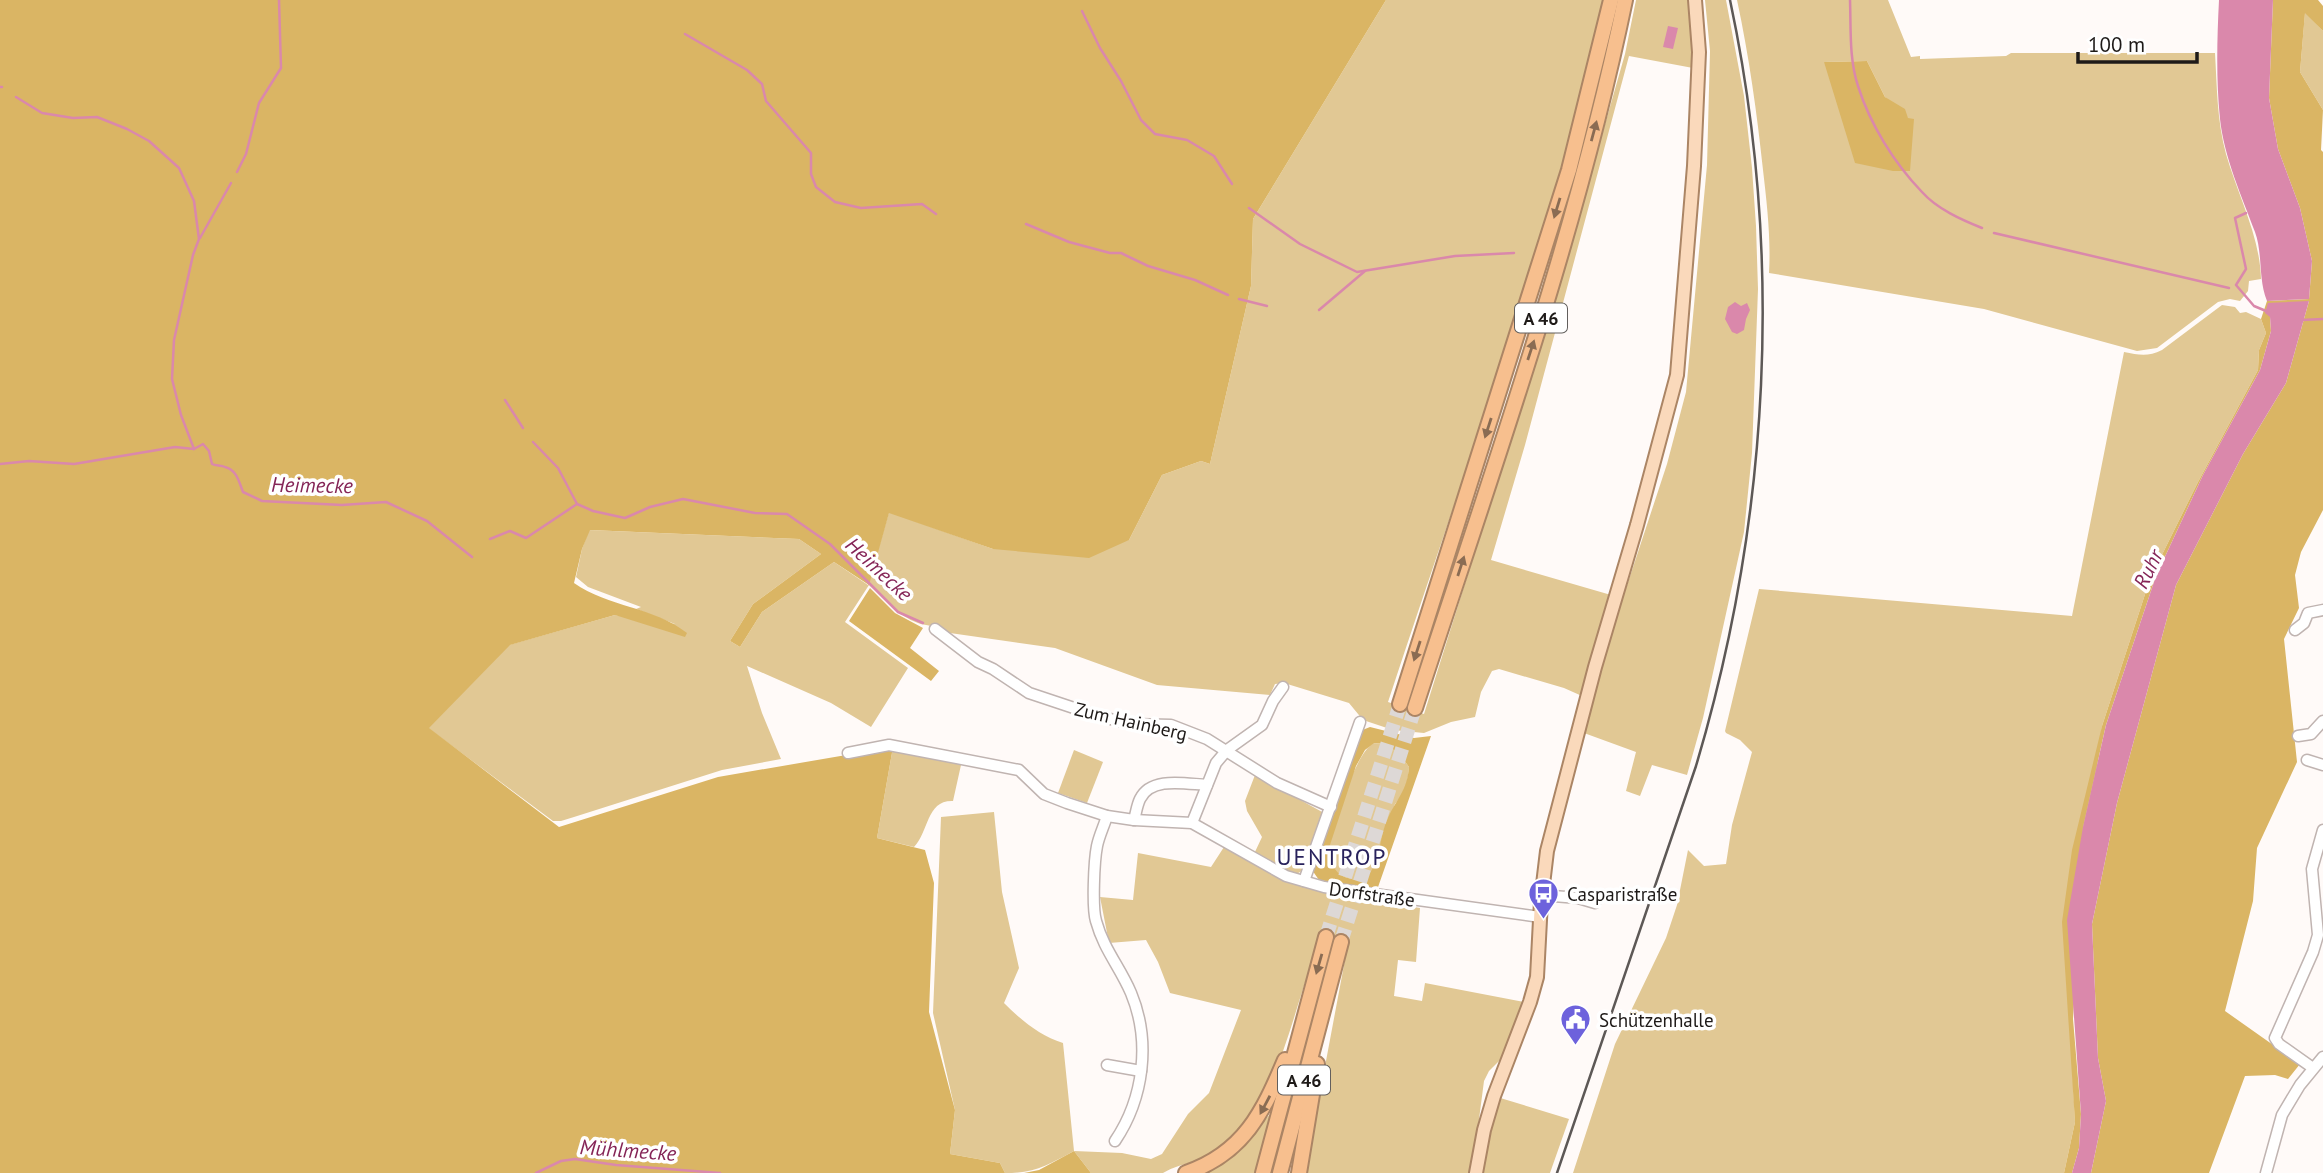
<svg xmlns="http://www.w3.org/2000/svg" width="2323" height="1173" font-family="'PT Sans',sans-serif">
  <rect width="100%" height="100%" fill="#fffaf8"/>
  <g fill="#e1c894" fill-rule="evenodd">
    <path d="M 1386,0 L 1603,0 C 1551,239 1464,470 1388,702 L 1424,714 L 1565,265 L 1625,54 L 1636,0 L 1690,0 L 1693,68 L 1629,56 L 1525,445 L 1491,560 L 1611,595 L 1582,696 L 1564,688 L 1499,669 L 1492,671 L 1481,692 L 1475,717 L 1451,722 L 1424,733 L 1393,730 L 1363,720 L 1349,703 L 1284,683 L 1275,684 L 1270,695 L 1157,685 L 1055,648 L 943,632 C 931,623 929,627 918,623 C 898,616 884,599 869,585 L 845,622 L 908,668 L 871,727 L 831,703 L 747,666 L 762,713 L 781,759 L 722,770 L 574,817 L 561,821 L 553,821 L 428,728 L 509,645 L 615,615 L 675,624 L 636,609 L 641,607 L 588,587 L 576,577 L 582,549 L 589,530 L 799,539 L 821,554 L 753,604 L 730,641 L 740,647 L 762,612 L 834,562 L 868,585 L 889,512 L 993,549 L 1129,540 L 1162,475 L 1201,461 L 1210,464 L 1251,286 L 1253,219 Z"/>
    <path d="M 1705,0 L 1726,0 L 1744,96 L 1752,168 L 1756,226 L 1758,289 L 1752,453 L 1744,532 L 1703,718 L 1687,775 L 1652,765 L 1640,796 L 1626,791 L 1636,752 L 1584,733 L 1611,634 L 1667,464 L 1686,392 L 1707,165 L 1710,51 Z"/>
    <path d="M 1737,0 L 1888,0 L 1911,57 L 1920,56 L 1920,59 L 2006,56 L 2011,53 L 2215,53 C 2217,87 2217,121 2226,154 C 2238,196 2260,236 2261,279 L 2249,281 L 2248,291 L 2240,301 L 2230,299 L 2218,302 L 2157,348 L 2137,351 L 1984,309 L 1769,273 C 1771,239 1767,204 1763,170 C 1757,113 1749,56 1737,0 ZM 1867,61 L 1885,97 L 1908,118 L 1824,62 Z"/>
    <path d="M 2305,12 L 2323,31 L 2323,110 L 2300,72 Z"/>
    <path d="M 2222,305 L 2235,307 L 2240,313 L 2246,312 L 2261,319 L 2266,333 L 2259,350 L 2258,370 L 2198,482 L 2150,579 L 2102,726 L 2069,1003 L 2075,1122 L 2064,1173 L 1573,1173 L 1615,1044 L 1666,938 L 1677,905 L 1688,850 L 1704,866 L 1726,864 L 1732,825 L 1752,752 L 1740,740 L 1726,733 L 1725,731 L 1759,589 L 2072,616 L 2124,352 C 2139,355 2148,357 2162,350 Z"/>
    <path d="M 1373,743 C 1390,743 1400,754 1409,767 C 1408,782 1405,793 1395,804 L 1372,873 L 1365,880 C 1342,880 1333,874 1328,851 C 1335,825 1352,759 1373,743 Z"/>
    <path d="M 893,747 L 961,765 L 953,801 C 926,800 929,832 914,847 L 877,838 Z"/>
    <path d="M 1074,750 L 1103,762 L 1087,803 L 1058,793 Z"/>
    <path d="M 1255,775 L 1324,813 L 1305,869 L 1295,875 L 1254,854 L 1262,837 L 1247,811 L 1245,801 Z"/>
    <path d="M 994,812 L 1002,892 L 1019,968 L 1004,1003 C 1021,1020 1040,1036 1063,1043 L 1074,1151 L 1122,1153 L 1151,1159 L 1162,1154 L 1188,1114 L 1209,1093 L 1241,1010 L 1170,993 L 1158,962 L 1146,940 L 1109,943 L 1100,897 L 1133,900 L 1138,853 L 1211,867 L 1224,847 L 1297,885 L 1322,892 L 1420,908 L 1416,962 L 1398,960 L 1394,996 L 1422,1001 L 1425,983 L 1524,1002 L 1502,1058 L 1489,1071 L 1484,1081 L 1472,1173 L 1305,1173 L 1347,949 L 1320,940 C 1294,1003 1280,1100 1227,1146 C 1208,1162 1183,1161 1163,1173 L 1091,1173 L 1074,1151 C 1047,1165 1037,1173 1005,1173 L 1000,1163 L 950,1154 L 955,1110 L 933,1013 L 941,817 Z"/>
    <path d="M 1497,1097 L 1569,1119 L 1550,1173 L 1480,1173 Z"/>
    <path d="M 1273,1111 L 1255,1173 L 1203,1173 L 1230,1159 Z"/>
  </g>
  <g fill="#dab564" fill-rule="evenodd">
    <path d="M 0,0 L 1386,0 L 1253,219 L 1251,286 L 1210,464 L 1201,461 L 1162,475 L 1129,540 L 1089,558 L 993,549 L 889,513 L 869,585 L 834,562 L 762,612 L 740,647 L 730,641 L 753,604 L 821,554 L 799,539 L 590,530 L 582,549 L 574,583 C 608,607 654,607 687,633 L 685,637 L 615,615 L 510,645 L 429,728 L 559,827 L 718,777 L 893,747 L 877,838 L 925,850 L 934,883 L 929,1012 L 955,1110 L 950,1154 L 1000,1163 L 1005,1173 L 0,1173 Z"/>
    <path d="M 2273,0 L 2318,0 L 2323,6 L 2323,31 L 2305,13 L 2300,72 L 2323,110 L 2321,150 L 2323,152 L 2323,510 L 2301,552 L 2295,575 L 2299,608 L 2284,639 L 2297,762 L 2257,848 L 2253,901 L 2225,1011 L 2300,1064 L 2288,1079 L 2275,1075 L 2245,1076 L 2209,1173 L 2091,1173 L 2106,1101 L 2098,1058 L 2092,924 L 2117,803 L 2176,585 L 2243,454 L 2286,383 L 2309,301 L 2270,317 L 2271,331 L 2260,370 L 2203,475 L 2156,576 L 2106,725 L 2083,827 L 2073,1019 L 2081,1114 L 2079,1148 L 2072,1173 L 2064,1173 L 2075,1122 L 2062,922 L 2072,850 L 2102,726 L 2150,579 L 2198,482 L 2258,370 L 2259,350 L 2266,333 L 2261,319 L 2267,301 L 2309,299 L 2312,261 L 2300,208 L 2278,149 L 2269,98 Z"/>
    <path d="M 1867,61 L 1885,97 L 1905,109 L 1908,118 L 1914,119 L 1910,171 L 1893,171 L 1855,163 L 1824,62 Z"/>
    <path d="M 870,588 L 895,613 L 923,628 L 910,648 L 939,671 L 931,681 L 849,621 Z"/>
    <path d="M 1370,727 L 1414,738 L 1431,736 L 1377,890 L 1319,880 L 1312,870 L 1360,731 ZM 1374,743 C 1390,743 1400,754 1409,767 C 1407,791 1397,798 1388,818 C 1378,839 1382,863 1364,880 C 1342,880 1333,873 1328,851 L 1356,766 L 1365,750 Z"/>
    <path d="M 1074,1151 L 1091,1173 L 1024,1173 L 1039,1170 Z"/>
  </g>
  <g fill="#da88ab">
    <path d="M 2219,0 L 2273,0 L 2269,98 L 2278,149 L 2300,208 L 2312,261 L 2309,299 L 2267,301 C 2258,279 2263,254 2255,232 C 2242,197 2224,157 2220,119 C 2216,80 2217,39 2219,0 Z"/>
    <path d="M 1668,26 L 1678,28 L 1673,49 L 1663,47 Z"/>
    <path d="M 2309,301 L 2286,383 L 2243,454 L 2176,585 L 2117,803 L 2092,924 L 2098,1058 L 2106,1101 L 2091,1173 L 2072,1173 L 2079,1148 L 2081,1114 L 2067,920 L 2083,827 L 2106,725 L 2156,576 L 2203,475 L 2260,370 L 2271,331 L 2270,317 L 2265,313 L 2268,303 Z"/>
    <path d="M 1735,302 L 1741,306 L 1747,303 L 1750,310 L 1746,319 L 1744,330 L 1737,334 L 1732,332 L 1725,319 L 1728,307 Z"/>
  </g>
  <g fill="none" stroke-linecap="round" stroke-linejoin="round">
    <g stroke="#da88ab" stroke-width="2.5">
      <path d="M 1850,0 C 1851,28 1849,59 1858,86 C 1870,124 1894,163 1922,192 C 1937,209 1962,220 1982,228"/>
      <path d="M 1082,11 L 1100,48 L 1121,81 L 1141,120 L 1155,134 L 1187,140 L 1214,156 L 1232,184"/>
      <path d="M 685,34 L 747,70 L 762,84 L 766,101 L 811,153 L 811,174 L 816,187 L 835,202 L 861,208 L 922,204 L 936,214"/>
      <path d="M 0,87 L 2,87"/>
      <path d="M 16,97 L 42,113 L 73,118 L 97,117 L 127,129 L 149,141 L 179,168 L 194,201 L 199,239 L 193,255 L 174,340 L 172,379 L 181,415 L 194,449"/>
      <path d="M 237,172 L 246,154 L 259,103 L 281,68 L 279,0"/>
      <path d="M 1249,208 L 1300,244 L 1357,272 L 1455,256 L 1514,253"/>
      <path d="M 2246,213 L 2235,218 L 2246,269 L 2236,285 L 2254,306 L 2266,311"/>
      <path d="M 1026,224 L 1069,242 L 1110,253 L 1121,253 L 1148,266 L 1195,280 L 1228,295"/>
      <path d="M 1994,233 L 2229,288"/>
      <path d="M 200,238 L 231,183"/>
      <path d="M 1239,299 L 1267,306"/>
      <path d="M 1319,310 L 1365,271"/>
      <path d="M 2302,320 L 2323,319"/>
      <path d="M 505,400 L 523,428"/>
      <path d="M 533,442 L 558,468 L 577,504"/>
      <path d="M 0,464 L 29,461 L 74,464 L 175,447 L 194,449 L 203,444 L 209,451 L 212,464 C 216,466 221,465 225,467 C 237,470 239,482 243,492 L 262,501 L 342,505 L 386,502 L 427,521 L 472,557"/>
      <path d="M 490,539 L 510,531 L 526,538 L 577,504 L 593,511 L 625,518 L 650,507 L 683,499 L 755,513 L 787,514 L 830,544 L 898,612 L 923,623"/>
      <path d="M 536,1173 L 561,1161 L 575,1159 L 616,1165 L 720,1173"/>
    </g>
    <g stroke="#ddd8d6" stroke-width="14" stroke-dasharray="14 7" stroke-linecap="butt">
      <path d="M 1326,937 L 1400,704"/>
      <path d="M 1341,942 L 1415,708"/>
    </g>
    <defs>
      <g id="minor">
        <path d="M 935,629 L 978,662 L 993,669 L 1029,693 L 1098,716 L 1131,724 L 1171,725 L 1207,739 L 1277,783 L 1331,807"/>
        <path d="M 2295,630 L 2304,623 L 2308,613 L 2323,610"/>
        <path d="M 2298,736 L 2311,734 L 2323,721"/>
        <path d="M 848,753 L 889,745 L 1019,770 L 1044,794 L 1067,803 L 1107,816 L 1134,820 L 1192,823 L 1286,876 L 1324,887 L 1540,917"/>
        <path d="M 2307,760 L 2323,765"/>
        <path d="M 1107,816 C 1104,826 1099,836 1097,846 C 1094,861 1092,908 1096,921 C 1104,950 1120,967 1131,993 C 1151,1041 1144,1098 1115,1141"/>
        <path d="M 1134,820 C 1136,813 1137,805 1140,799 C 1151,776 1186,784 1207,785"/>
        <path d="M 1192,823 L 1216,763 L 1227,750 L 1262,725 L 1273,701 L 1283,687"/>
        <path d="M 1304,881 L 1360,722"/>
        <path d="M 1541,895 L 1578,898 L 1595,903"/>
        <path d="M 1107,1065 L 1141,1071"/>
        <path d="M 2313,1068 L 2279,1044 L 2275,1038 L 2313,952 L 2318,935 L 2312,869 L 2323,830"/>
        <path d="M 2266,1173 L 2282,1115 L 2300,1085 L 2323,1057"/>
      </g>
      <path id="major" d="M 1476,1173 L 1484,1130 L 1494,1096 L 1530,1002 L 1537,977 L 1541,901 L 1547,851 L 1595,667 L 1637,525 L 1677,375 L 1694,166 L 1699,52 L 1695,0"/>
      <g id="highway">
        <path d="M 1400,704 L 1569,170 L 1611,0"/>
        <path d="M 1415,708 C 1491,474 1575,241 1625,0"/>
        <path d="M 1186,1173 C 1244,1153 1263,1112 1285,1060"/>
        <path d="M 1263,1173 L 1326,937"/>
        <path d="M 1280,1173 L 1341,942"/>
        <path d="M 1299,1173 L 1317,1064"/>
      </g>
    </defs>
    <use href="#minor" stroke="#c0b4b1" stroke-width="13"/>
    <use href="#major" stroke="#ab8565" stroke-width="16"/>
    <use href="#highway" stroke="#ab8565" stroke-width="18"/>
    <use href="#minor" stroke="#fff" stroke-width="10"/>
    <use href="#major" stroke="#fad9bb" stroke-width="12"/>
    <use href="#highway" stroke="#f7bf8e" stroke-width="14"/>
    <path stroke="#5d5856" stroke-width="2.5" d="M 1557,1173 L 1696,766 C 1770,518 1784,254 1730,0"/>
  </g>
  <defs><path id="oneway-solid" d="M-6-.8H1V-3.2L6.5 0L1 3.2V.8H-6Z" transform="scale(1.75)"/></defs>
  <g fill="#8a6c53">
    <use href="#oneway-solid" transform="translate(1594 131) rotate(-75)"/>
    <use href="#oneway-solid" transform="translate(1557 208) rotate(107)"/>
    <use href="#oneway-solid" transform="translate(1531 350) rotate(-72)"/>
    <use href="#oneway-solid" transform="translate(1488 428) rotate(108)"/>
    <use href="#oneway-solid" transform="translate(1461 566) rotate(-72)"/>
    <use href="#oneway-solid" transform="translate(1417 651) rotate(108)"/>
    <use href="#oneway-solid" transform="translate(1319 964) rotate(106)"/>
    <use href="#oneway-solid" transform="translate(1265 1105) rotate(118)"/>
  </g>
  <defs>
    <symbol id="bus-pin" viewBox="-11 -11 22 30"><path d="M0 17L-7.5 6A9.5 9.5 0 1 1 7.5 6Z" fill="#6d62dc" stroke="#fff"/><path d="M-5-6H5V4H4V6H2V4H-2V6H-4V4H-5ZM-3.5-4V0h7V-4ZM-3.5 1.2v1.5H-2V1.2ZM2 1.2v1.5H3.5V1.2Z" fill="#fff"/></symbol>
    <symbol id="civic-pin" viewBox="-11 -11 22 30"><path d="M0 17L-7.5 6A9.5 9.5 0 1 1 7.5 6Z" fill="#6d62dc" stroke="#fff"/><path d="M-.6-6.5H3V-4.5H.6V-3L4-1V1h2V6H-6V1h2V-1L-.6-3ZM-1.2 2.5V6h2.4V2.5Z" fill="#fff"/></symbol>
  </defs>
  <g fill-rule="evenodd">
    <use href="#bus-pin" x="1526" y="876" width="35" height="47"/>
    <use href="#civic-pin" x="1558" y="1002" width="35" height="47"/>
  </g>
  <g text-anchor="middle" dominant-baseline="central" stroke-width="7" stroke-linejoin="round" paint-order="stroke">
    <g fill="#fff" stroke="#625f5d" stroke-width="2">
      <rect x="1515" y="303.5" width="52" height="29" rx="5"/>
      <rect x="1278" y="1065.5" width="52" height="29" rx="5"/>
    </g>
    <g font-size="18" font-weight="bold" fill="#1e1a18">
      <text x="1541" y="318">A 46</text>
      <text x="1304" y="1080">A 46</text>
    </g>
    <g font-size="19" fill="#1e1a18" stroke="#fff">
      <text transform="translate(1131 721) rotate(13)">Zum Hainberg</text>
      <text transform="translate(1372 894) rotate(8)">Dorfstraße</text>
    </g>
    <g font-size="19" fill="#1e1a18" stroke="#fff" text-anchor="start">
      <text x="1567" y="894">Casparistraße</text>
      <text x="1599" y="1020">Schützenhalle</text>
    </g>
    <g font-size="21" font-style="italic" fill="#852557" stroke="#fff">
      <text transform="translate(312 485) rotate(1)">Heimecke</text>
      <text transform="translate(879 569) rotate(43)">Heimecke</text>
      <text transform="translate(2148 569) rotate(-64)">Ruhr</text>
      <text transform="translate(628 1150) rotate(4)">Mühlmecke</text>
    </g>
    <g font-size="23" letter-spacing="2" fill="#28225c" stroke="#fff">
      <text x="1332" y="856">UENTROP</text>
    </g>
  </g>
  <path d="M2078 52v10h119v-10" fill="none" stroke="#1e1a18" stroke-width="3.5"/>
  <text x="2088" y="52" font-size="21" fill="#1e1a18" stroke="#ffffff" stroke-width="5" paint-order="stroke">100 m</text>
</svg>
